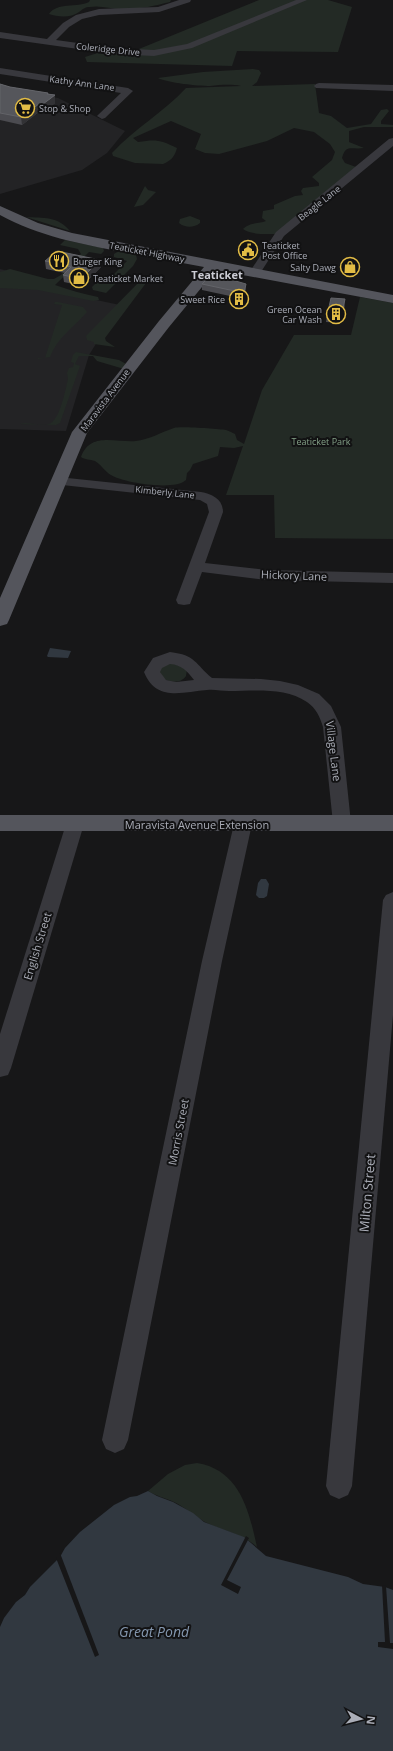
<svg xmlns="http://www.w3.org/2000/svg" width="393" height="1751" font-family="'Open Sans',sans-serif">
  <rect width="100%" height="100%" fill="#171718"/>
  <g fill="#232325">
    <path d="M 0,88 L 58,98 L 125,131 L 107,153 L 82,170 L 0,194 Z"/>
    <path d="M 0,269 L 48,281 L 49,290 L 120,305 L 89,355 L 66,431 L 0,429 Z"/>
  </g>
  <g fill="#232a25">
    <path d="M 90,0 L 171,0 L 170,2 C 153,6 138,10 121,9 C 111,9 100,5 90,7 C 85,7 83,9 79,12 C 71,18 58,17 49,14 C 57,2 77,8 89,2 Z"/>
    <path d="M 259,0 L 328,0 L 352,7 L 338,52 L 237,51 L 232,66 L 87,62 L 85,57 L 107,50 L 134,51 Z"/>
    <path d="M 253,69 L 259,70 L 261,73 L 257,82 L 252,86 L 315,84 L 319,113 L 331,116 L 347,128 L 371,124 L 381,110 L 387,109 L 389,111 L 381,121 L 381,124 L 393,125 L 393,127 L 364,127 L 349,131 L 349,142 L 364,148 C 351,150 346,144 342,158 L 345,163 L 356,167 L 275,234 C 265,234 252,235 243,229 C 250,222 259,224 266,221 L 262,218 L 263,211 L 274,209 L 274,205 L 295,196 L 303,195 L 301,191 L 303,188 L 319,186 L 319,183 L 312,177 L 332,160 L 335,152 L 330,144 L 314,132 L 294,128 L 267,141 L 219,154 L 205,153 L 195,149 L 201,134 L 171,121 L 133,138 L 138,142 C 156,139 161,140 177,148 C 175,156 171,161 163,164 L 135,163 L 113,156 L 112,153 C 135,128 164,112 186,88 L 241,86 C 231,84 220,85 210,86 C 198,86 168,83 158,78 L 203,72 Z"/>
    <path d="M 145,186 L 148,190 L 156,192 L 143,205 L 134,207 Z"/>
    <path d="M 190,216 L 200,220 L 200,223 C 194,228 185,228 179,223 L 180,219 Z"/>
    <path d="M 26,217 C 43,218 58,216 70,231 Z"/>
    <path d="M 65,240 L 103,248 L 104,251 L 101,254 L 89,252 L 55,285 C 69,290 83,294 98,297 L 99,300 L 93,301 L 38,290 L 0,288 L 0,272 L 10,269 L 48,279 L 54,279 L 61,275 L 81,254 L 78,249 L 60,245 Z"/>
    <path d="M 119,251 L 136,255 L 137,259 L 133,266 L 106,293 L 93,290 L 92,287 L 104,275 L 112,276 L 127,261 L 114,257 L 114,254 Z"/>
    <path d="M 140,281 L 146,283 L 105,338 L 106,341 L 115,347 L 94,344 L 94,342 L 87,340 L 86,336 Z"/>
    <path d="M 360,297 L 393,303 L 393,539 L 275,538 L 274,495 L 226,495 L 243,446 L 234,448 L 220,447 L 218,456 L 193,464 L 190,470 L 187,473 L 186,480 C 175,491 124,483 111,475 C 105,472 102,465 95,461 C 90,459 85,460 81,457 C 90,431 117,443 136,441 C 148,440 162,432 174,428 C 180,426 218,429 226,430 C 230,431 232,433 235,434 L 237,440 L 244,444 L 262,390 L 294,335 L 351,335 Z"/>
    <path d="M 58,302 L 83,307 L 87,312 C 74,327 57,338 50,357 L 38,359 L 38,358 L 45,358 L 62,305 L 54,304 L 55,302 Z"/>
    <path d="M 76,352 L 119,360 L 126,364 L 124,369 L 97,361 L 93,356 L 79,356 L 75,364 L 80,366 L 60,423 L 56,425 L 20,424 C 28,421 40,427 49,424 C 60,420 65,391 68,379 L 67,373 L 69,368 L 73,367 L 74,363 L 71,362 L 73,355 Z"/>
    <path d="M 172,663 L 187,669 L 186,676 C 180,684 172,682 163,679 L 159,670 L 161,667 Z"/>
    <path d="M 197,1463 C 240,1470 249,1511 257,1547 C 242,1533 222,1531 205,1522 C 194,1516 185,1507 174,1502 C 165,1498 156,1496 148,1491 L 168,1474 L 185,1465 Z"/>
  </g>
  <g fill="#313840">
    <path d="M 50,648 L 71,651 L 68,658 L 48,657 L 47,656 Z"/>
    <path d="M 261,879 L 266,879 L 269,884 L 267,896 L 264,898 L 259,898 L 256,895 L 258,883 Z"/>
    <path d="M 148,1491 L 157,1496 L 173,1502 L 193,1513 L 204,1522 L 244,1537 L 266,1556 L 348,1577 L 363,1584 L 385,1587 L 393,1590 L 393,1751 L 0,1751 L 0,1627 L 4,1618 L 16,1602 L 25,1595 L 30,1587 L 60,1557 L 65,1548 L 80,1532 L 114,1505 L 130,1497 L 137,1496 Z"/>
  </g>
  <g fill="#171718">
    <path d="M 246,1536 L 249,1538 L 227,1580 L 241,1587 L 238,1594 L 221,1585 Z"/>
    <path d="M 60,1553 L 99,1655 L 95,1657 L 56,1558 Z"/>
    <path d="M 382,1585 L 386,1586 L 390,1643 L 393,1643 L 393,1649 L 378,1647 L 378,1642 L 385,1642 Z"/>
  </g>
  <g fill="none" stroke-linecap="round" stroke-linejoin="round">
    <g fill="#38383d" fill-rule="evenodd">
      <path d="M 179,0 L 191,0 L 190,2 L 159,12 L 99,15 L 82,19 L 69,27 L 56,40 L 114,48 L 154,50 L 187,44 L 296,0 L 307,0 L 192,48 L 154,56 L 114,54 L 0,38 L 0,32 L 47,39 L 63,23 L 76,15 L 99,9 L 158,7 Z"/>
      <path d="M 0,68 L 128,88 L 133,91 L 105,118 L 102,119 L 97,116 L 99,114 L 121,93 L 0,74 Z"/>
      <path d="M 319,83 L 393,85 L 393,91 L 316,88 L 314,86 L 316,84 Z"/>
      <path d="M 393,138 L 393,146 L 284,236 L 259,275 L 251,275 L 249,273 L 276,232 L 389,139 Z"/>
      <path d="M 58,477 L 201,492 C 212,494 223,499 223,512 L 205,563 L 267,570 L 393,573 L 393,583 L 267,580 L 202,572 L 190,604 L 184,605 L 178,604 L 176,600 L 209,512 L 207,504 L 200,500 L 53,484 L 51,481 L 53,478 Z"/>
      <path d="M 170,652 C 196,655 195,664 212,678 L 261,679 L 280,681 L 298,685 L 319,694 L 331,706 L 341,727 L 351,823 L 348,828 L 342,830 L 336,828 L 333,823 L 323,727 C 320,717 316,708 307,702 C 285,687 254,691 229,691 C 222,691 214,689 207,690 C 182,692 156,702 144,672 L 153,658 ZM 170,664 C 182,665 187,671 194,680 L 176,682 L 166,680 L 160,672 L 162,668 Z"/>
      <path d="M 75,817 L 81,819 L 84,824 L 11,1068 L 8,1075 L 0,1077 L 0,1034 L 66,824 L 69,819 Z"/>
      <path d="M 243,817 L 249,819 L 252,824 L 222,961 L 128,1440 L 124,1449 L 115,1453 L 106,1449 L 102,1440 L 202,961 L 234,824 L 237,819 Z"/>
      <path d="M 393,892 L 393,1015 L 352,1486 L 348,1495 L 339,1499 L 330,1495 L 326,1486 L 383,900 L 386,895 Z"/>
    </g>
    <g fill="#54555c" fill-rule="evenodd">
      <path d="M 0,206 L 38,223 L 72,233 L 393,295 L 393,303 L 216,270 L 169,327 L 87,433 L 9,620 L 7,624 L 0,626 L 0,598 L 72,432 L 159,321 L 204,267 C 177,262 150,257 123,252 C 81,244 38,236 0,215 Z"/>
      <rect x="0" y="815" width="393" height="16"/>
    </g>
  </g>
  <g fill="#4b4b50">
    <path d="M 0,84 L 10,87 L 48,93 L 49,94 L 55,95 L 55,103 L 44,112 L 40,111 L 22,125 L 0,120 Z"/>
    <path d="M 100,260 L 101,267 L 82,286 L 64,282 L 63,275 L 65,273 L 46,269 L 45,261 Z"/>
    <path d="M 226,279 L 246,289 L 244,299 L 202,290 L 202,284 Z"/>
    <path d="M 345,299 L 345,305 L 341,323 L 326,322 L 327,316 Z"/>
  </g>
  <g fill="#323235">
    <path d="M 48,93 L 49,100 L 55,95 L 55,103 L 44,112 L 43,104 L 47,94 Z"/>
    <path d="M 39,104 L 40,111 L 22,125 L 21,117 Z"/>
    <path d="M 100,260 L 101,267 L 82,286 L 81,279 Z"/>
    <path d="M 246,284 L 246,289 L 244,299 L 244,293 Z"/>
    <path d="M 345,299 L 345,305 L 341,323 L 341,317 Z"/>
  </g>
  <g fill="#55565b" stroke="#636469">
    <path d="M 0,84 L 10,87 L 48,93 L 47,94 L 55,95 L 43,104 L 39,104 L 21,117 L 0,113 Z"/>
    <path d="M 57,251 L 100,260 L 81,279 L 63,275 L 71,267 L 45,261 Z"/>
    <path d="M 212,274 L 226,277 L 225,278 L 246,284 L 244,293 L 202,284 Z"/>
    <path d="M 331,298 L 345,299 L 341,317 L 327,316 Z"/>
  </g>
  <defs>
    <symbol id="supermarket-ring" viewBox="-11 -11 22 22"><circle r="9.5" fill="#121213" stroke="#e2bc45" stroke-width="1.5"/><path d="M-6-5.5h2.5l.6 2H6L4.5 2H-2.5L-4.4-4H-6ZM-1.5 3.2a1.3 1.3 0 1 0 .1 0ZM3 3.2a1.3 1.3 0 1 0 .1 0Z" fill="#e2bc45"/></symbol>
    <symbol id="civic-ring" viewBox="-11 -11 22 22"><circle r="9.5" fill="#121213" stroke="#e2bc45" stroke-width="1.5"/><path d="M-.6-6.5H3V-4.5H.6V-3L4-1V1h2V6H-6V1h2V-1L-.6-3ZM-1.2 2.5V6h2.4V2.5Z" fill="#e2bc45"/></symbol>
    <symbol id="restaurant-ring" viewBox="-11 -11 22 22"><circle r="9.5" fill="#121213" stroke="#e2bc45" stroke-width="1.5"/><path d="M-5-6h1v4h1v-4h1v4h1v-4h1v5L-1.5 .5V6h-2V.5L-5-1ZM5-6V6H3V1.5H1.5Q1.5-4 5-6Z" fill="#e2bc45"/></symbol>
    <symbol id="shop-ring" viewBox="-11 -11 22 22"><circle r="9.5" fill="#121213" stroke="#e2bc45" stroke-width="1.5"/><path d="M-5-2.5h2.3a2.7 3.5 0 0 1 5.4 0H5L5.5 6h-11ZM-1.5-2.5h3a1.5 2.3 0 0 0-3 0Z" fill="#e2bc45"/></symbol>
    <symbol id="building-ring" viewBox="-11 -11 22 22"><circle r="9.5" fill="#121213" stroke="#e2bc45" stroke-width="1.5"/><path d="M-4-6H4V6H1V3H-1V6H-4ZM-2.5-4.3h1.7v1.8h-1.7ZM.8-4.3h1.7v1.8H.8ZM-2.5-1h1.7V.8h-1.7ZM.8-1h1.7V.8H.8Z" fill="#e2bc45"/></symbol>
  </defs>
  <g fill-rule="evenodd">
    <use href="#supermarket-ring" x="14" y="97" width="22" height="22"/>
    <use href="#civic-ring" x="237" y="239" width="22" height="22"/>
    <use href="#restaurant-ring" x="48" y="250" width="22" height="22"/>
    <use href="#shop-ring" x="339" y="256" width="22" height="22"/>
    <use href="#shop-ring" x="68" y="267" width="22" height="22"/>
    <use href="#building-ring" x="228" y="288" width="22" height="22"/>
    <use href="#building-ring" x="325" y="303" width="22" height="22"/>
  </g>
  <g text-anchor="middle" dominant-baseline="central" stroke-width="4" stroke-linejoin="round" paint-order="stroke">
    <g font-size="9" fill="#aaadb7" stroke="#121213">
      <text transform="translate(108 49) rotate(6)">Coleridge Drive</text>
      <text transform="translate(82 83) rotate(8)">Kathy Ann Lane</text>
      <text transform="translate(319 203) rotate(-38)">Beagle Lane</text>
      <text transform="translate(147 252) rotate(11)">Teaticket Highway</text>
      <text transform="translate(105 400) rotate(-53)">Maravista Avenue</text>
      <text transform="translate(165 492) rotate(6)">Kimberly Lane</text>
    </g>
    <g font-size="9" fill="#aaadb7" stroke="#121213" text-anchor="start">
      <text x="39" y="108">Stop &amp; Shop</text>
      <text x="262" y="245">Teaticket<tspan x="262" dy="10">Post Office</tspan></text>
      <text x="73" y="261">Burger King</text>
      <text x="336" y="267" text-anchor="end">Salty Dawg</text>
      <text x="93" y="278">Teaticket Market</text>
      <text x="225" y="299" text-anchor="end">Sweet Rice</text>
      <text x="322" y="309" text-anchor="end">Green Ocean<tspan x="322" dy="10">Car Wash</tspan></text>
    </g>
    <g font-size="9" fill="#83a087" stroke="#121213">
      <text x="321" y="441">Teaticket Park</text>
    </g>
    <g font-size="11" font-weight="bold" fill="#cbccd4" stroke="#121213">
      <text x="217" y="274">Teaticket</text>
    </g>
    <g font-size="11" fill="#aaadb7" stroke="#121213">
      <text transform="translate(294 575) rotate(2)">Hickory Lane</text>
      <text transform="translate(334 751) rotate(83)">Village Lane</text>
      <text x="197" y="824">Maravista Avenue Extension</text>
      <text transform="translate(37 946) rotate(-73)">English Street</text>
      <text transform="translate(178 1132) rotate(-79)">Morris Street</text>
    </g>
    <g font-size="13" fill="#aaadb7" stroke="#121213">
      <text transform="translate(367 1193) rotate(-85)">Milton Street</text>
    </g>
    <g font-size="14" font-style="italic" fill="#8497af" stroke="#121213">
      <text x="154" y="1631">Great Pond</text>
    </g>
  </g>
  <g transform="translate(361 1719) rotate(97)" stroke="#121213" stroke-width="3" paint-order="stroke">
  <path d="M0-3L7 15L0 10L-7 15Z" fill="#aaadb7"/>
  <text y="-6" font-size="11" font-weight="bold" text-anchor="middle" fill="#aaadb7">N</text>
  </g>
</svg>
